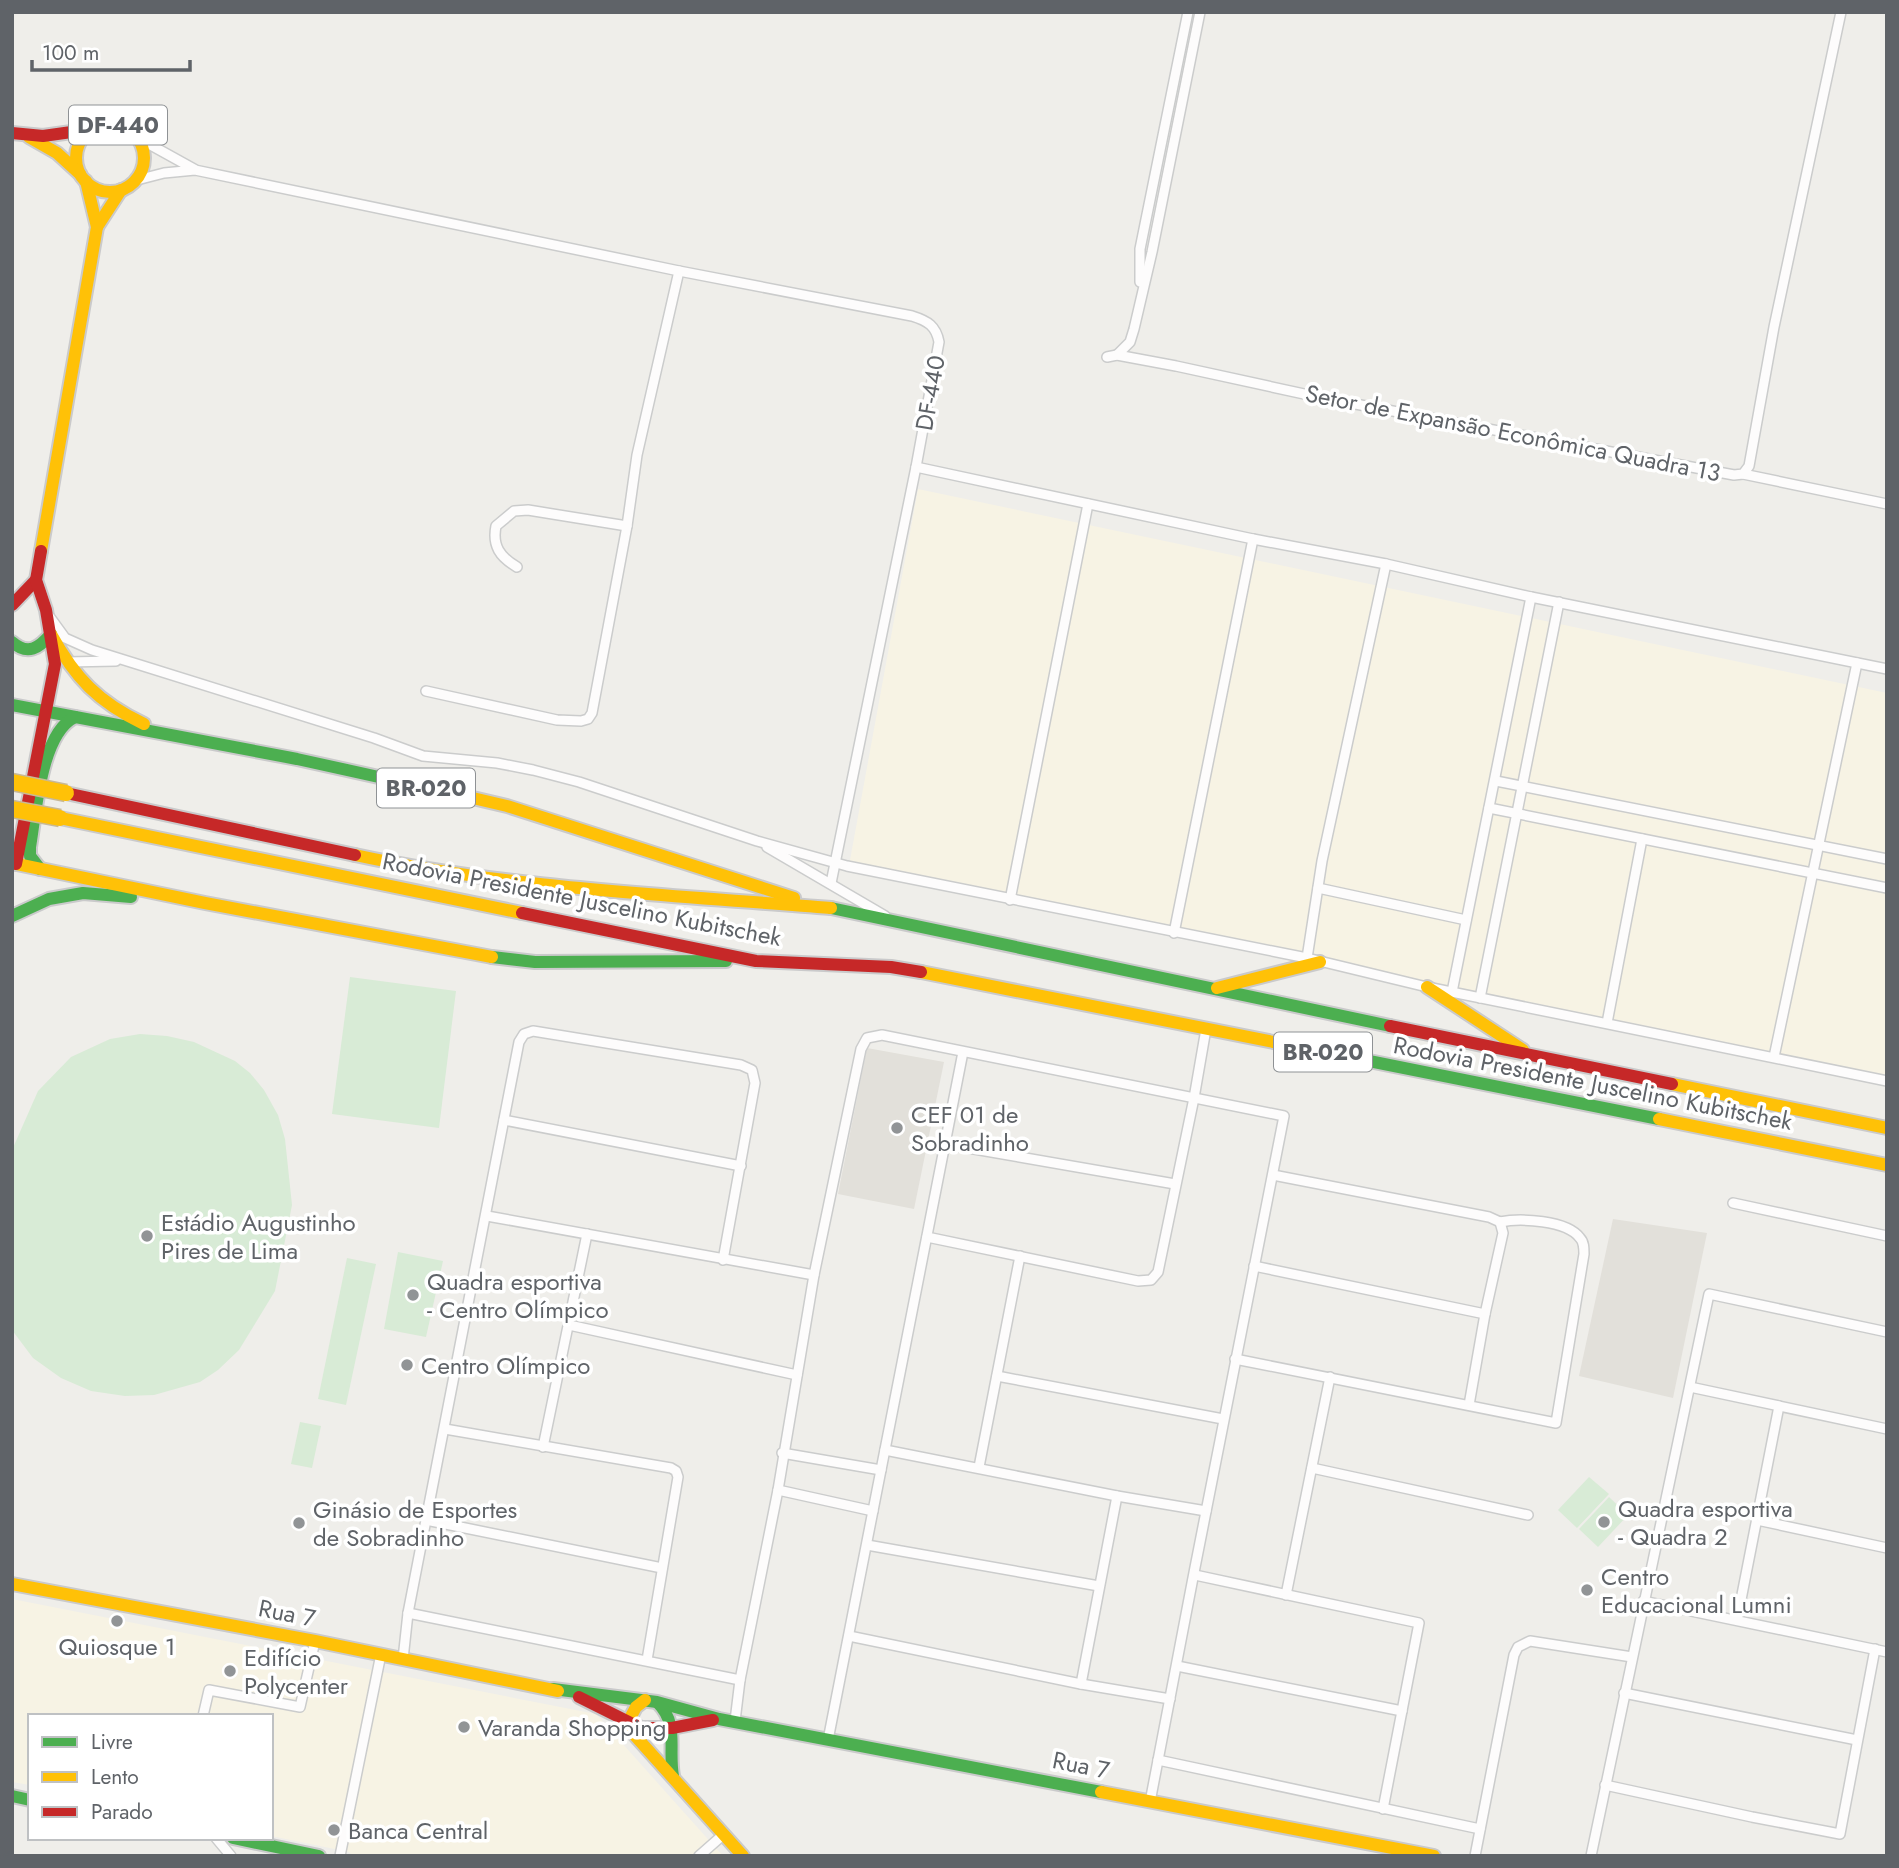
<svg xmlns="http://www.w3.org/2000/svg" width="1899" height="1868" font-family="Jost,sans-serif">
  <rect width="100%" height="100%" fill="#efeeea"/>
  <g fill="#f7f3e4">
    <path d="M 918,489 L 1887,693 L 1887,1077 L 848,871 Z"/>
    <path d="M 12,1599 L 596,1714 L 723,1856 L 353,1856 L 349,1852 L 271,1836 L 271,1716 L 30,1716 L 30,1785 L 12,1782 Z"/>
  </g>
  <g fill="#e2e0da">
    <path d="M 867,1048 L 944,1062 L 914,1209 L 838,1194 Z"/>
    <path d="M 1613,1219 L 1707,1233 L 1673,1398 L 1579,1376 Z"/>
  </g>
  <g fill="#d8ebd6">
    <path d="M 350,977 L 456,991 L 439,1128 L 332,1114 Z"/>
    <path d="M 140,1034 L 167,1036 L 194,1042 L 235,1061 L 250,1073 L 264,1090 L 278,1115 L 285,1139 L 292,1205 L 275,1291 L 239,1350 L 218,1370 L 200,1382 L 154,1395 L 125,1396 L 91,1391 L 61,1378 L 33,1358 L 12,1330 L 12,1150 L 38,1091 L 71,1057 L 110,1039 Z"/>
    <path d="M 398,1252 L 443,1261 L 426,1337 L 384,1329 Z"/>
    <path d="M 347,1258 L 376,1264 L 346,1405 L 318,1399 Z"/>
    <path d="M 300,1422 L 321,1426 L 312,1468 L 291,1464 Z"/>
    <path d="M 1589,1477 L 1609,1494 L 1577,1528 L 1558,1510 Z"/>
    <path d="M 1609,1497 L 1628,1515 L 1598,1547 L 1579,1529 Z"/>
  </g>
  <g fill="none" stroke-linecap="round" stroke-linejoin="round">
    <defs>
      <g id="street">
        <path d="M 138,138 L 194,169"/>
        <path d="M 137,180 L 164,173 L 195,170 L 679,271 L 912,316 C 928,321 936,326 939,342 L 916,467 L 831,883"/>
        <path d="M 1140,282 L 1140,249 L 1188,12"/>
        <path d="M 1117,355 L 1130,342 L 1134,329 L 1152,252 L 1200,12"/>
        <path d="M 1107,357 L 1117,355 L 1176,366 L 1318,397 L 1734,475 L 1743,474 L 1749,466 L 1774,327 L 1841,12"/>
        <path d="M 916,467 L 1253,539 L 1386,564 L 1531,597 L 1887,669"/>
        <path d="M 1743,474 L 1887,504"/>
        <path d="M 517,567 C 500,557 492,546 496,526 L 514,511 L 528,510 L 627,526"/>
        <path d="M 49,616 L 65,638 L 92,650 L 374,738 L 423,756 L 497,763 L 533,770 L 579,782 L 757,841 L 847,866 L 1307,958 L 1427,987 L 1887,1081"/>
        <path d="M 67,662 L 116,661"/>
        <path d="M 426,691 L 557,720 L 581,721 L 588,719 L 592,713 L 627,526 L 637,455 L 679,271"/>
        <path d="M 1496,781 L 1887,859"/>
        <path d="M 1489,808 L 1887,888"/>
        <path d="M 767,847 L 885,916"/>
        <path d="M 1318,888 L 1466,920"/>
        <path d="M 1010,900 L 1088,504"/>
        <path d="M 1174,933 L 1253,539"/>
        <path d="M 1307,958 L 1322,861 L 1386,564"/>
        <path d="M 1452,992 L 1531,597"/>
        <path d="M 1480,998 L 1559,602"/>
        <path d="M 1607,1023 L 1642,839"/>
        <path d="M 1774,1057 L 1857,663"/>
        <path d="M 504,1120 L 741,1166"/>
        <path d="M 945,1144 L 1175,1184"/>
        <path d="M 1273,1175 L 1489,1217 L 1500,1222"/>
        <path d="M 1733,1203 L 1887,1236"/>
        <path d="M 487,1216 L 814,1275"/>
        <path d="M 927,1237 L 1138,1281 L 1151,1280 L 1158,1272 L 1194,1098 L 1206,1029"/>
        <path d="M 1254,1266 L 1485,1314"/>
        <path d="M 569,1325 L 797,1375"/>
        <path d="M 1235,1359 L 1556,1423 L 1584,1254 C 1584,1248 1584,1242 1580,1238 C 1567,1220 1520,1218 1500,1222"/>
        <path d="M 997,1376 L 1223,1419"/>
        <path d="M 1690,1387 L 1887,1429"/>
        <path d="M 1469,1405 L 1485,1314 L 1503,1233 L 1500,1222"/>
        <path d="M 445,1429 L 671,1468 L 676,1471 L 678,1477 L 647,1660"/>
        <path d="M 543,1447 L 587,1234"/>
        <path d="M 885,1450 L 1117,1496 L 1206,1511"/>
        <path d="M 782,1453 L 881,1470"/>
        <path d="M 979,1467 L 1020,1256"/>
        <path d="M 1312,1468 L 1528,1515"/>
        <path d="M 778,1490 L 873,1511"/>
        <path d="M 426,1520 L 662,1568"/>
        <path d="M 1757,1520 L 1887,1548"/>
        <path d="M 867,1545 L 1099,1586"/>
        <path d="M 1195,1575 L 1419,1623 L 1383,1809"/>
        <path d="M 1286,1595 L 1330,1377"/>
        <path d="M 1643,1601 L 1887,1652"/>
        <path d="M 408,1613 L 740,1680"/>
        <path d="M 1737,1620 L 1779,1406"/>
        <path d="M 849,1636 L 1081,1684 L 1170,1699"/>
        <path d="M 403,1659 L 408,1613 L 426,1520 L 519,1042 L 524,1034 L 533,1031 L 741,1065 L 752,1070 L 755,1083 L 723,1260"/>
        <path d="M 1177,1666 L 1402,1711"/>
        <path d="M 1081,1684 L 1117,1496"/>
        <path d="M 1624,1693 L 1857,1740"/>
        <path d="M 203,1716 L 209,1690 L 300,1707 L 315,1641"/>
        <path d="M 735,1721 L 740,1680 L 778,1490 L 814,1275 L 861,1049 L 867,1038 L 882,1035 L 1284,1116 C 1239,1345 1193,1573 1150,1802"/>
        <path d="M 828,1740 L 963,1052"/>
        <path d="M 1158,1760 L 1480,1829"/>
        <path d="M 1605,1785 L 1752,1817 L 1840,1834 L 1875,1649"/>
        <path d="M 216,1838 L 231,1856"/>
        <path d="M 340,1856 L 381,1654"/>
        <path d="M 699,1856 L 724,1834"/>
        <path d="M 1475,1856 L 1514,1655 L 1518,1647 L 1530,1641 L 1632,1657"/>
        <path d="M 1591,1856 L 1709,1294 L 1887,1332"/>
      </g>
      <g id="fast">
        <path d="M 12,642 C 28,656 39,648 51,634"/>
        <path d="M 12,705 L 297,759 L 460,795"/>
        <path d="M 40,869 L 30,856 L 30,847 C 36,812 41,733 75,717"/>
        <path d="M 831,908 L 1390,1026"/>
        <path d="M 12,916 L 49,899 L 83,893 L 131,897"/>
        <path d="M 492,957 L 535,962 L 726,961"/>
        <path d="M 1334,1054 L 1659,1119"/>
        <path d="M 553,1689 L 657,1702 L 719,1719 L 1101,1792"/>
        <path d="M 658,1703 C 679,1724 668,1748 673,1776"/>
        <path d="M 12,1796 L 30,1800"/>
        <path d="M 233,1838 L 319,1856"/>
      </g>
      <g id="slow">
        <circle cx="110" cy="158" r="34"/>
        <path d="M 29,137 L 57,153 L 80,174"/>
        <path d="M 97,227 L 121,190"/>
        <path d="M 41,551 L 97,227 L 86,181"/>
        <path d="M 51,634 C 75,678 98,702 144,724"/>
        <path d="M 460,795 L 507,806 L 794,898"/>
        <path d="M 60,818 L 522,913"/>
        <path d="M 355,855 C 511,889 672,895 831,908"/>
        <path d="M 12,863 L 205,903 L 492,957"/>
        <path d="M 921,972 L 1334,1054"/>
        <path d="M 1427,987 L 1523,1050"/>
        <path d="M 1217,988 L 1320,962"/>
        <path d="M 1672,1084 L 1887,1128"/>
        <path d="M 1659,1119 L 1887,1165"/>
        <path d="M 12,1584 L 315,1641 L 558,1691"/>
        <path d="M 645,1700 L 636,1707 L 628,1722 L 630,1730 L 743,1856"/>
        <path d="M 1101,1792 L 1434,1856"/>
      </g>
      <g id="jam">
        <path d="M 12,133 L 43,136 L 93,129"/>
        <path d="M 12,605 L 36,580"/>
        <path d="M 66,793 L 355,855"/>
        <path d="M 16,864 L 55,664 L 46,610 L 36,580 L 41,551"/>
        <path d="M 522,913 L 756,961 L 891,967 L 921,972"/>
        <path d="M 1390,1026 L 1672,1084"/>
        <path d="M 579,1697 L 641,1728 L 672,1728 L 713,1720"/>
      </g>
    </defs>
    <use href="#street" stroke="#cbcccc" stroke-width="12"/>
    <use href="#fast" stroke="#cacacb" stroke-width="16"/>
    <use href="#slow" stroke="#cacacb" stroke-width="16"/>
    <use href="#jam" stroke="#cacacb" stroke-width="16"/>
    <use href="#street" stroke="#fdfcfc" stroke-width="9"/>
    <use href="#fast" stroke="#4caf50" stroke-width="12"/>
    <use href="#slow" stroke="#ffc107" stroke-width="12"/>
    <use href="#jam" stroke="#c62828" stroke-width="12"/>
    <defs>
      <g id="slow-bridge">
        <path d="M 12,782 L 66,793"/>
        <path d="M 12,809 L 60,818"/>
      </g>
    </defs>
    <use href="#slow-bridge" stroke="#c8b996" stroke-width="19" stroke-linecap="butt"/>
    <use href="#slow-bridge" stroke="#ffc107" stroke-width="16"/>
  </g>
  <g fill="#919496" stroke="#fff" stroke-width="2.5">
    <circle cx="897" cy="1128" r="7"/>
    <circle cx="147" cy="1236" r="7"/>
    <circle cx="413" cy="1295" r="7"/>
    <circle cx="407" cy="1365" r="7"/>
    <circle cx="1604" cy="1522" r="7"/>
    <circle cx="299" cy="1523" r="7"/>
    <circle cx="1587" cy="1590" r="7"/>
    <circle cx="117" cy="1621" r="7"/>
    <circle cx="230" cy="1671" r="7"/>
    <circle cx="464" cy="1727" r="7"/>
    <circle cx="334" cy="1830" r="7"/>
  </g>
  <g text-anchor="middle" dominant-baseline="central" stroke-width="7" stroke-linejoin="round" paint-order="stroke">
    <g fill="#fff" stroke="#8f9295" stroke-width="2">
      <rect x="69" y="105.5" width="98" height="39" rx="5"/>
      <rect x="377" y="768.5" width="98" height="39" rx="5"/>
      <rect x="1274" y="1032.5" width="98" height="39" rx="5"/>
    </g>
    <g font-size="23" font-weight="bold" fill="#5f6368">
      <text x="118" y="125">DF-440</text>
      <text x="426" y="788">BR-020</text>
      <text x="1323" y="1052">BR-020</text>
    </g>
    <g font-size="24" fill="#5f6368" stroke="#fff">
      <text transform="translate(930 393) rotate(-80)">DF-440</text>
      <text transform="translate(1513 433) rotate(11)">Setor de Expansão Econômica Quadra 13</text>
      <text transform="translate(582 899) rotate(11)">Rodovia Presidente Juscelino Kubitschek</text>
      <text transform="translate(1593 1083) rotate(11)">Rodovia Presidente Juscelino Kubitschek</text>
      <text transform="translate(287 1613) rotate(11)">Rua 7</text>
      <text transform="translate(1081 1765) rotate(11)">Rua 7</text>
    </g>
    <g font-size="24" fill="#5f6368" stroke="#fff" text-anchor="start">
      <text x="911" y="1114">CEF 01 de<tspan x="911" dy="28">Sobradinho</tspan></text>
      <text x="161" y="1222">Estádio Augustinho<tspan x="161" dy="28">Pires de Lima</tspan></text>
      <text x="427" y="1281">Quadra esportiva<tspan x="427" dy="28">- Centro Olímpico</tspan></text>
      <text x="421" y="1365">Centro Olímpico</text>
      <text x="1618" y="1508">Quadra esportiva<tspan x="1618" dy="28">- Quadra 2</tspan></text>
      <text x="313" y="1509">Ginásio de Esportes<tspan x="313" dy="28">de Sobradinho</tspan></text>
      <text x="1601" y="1576">Centro<tspan x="1601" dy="28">Educacional Lumni</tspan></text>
      <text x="117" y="1646" text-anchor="middle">Quiosque 1</text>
      <text x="244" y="1657">Edifício<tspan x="244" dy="28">Polycenter</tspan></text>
      <text x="478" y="1727">Varanda Shopping</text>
      <text x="348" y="1830">Banca Central</text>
    </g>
  </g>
  <rect width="1899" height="1868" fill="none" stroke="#5f6368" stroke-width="28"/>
  <rect x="28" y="1714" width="245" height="126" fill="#ffffff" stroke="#bfc1c3" stroke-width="2"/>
  <rect x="42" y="1737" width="35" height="10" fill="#4caf50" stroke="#bfc1c3" stroke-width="2"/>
  <text x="91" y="1749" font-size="21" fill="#5f6368">Livre</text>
  <rect x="42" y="1772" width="35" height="10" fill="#ffc107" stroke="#bfc1c3" stroke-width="2"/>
  <text x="91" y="1784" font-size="21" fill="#5f6368">Lento</text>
  <rect x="42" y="1807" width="35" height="10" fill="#c62828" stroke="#bfc1c3" stroke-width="2"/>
  <text x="91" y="1819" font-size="21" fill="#5f6368">Parado</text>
  <path d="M32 60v10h158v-10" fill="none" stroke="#5f6368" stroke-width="3.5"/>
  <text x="42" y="60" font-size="21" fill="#5f6368" stroke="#ffffff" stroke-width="5" paint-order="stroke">100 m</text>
</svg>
